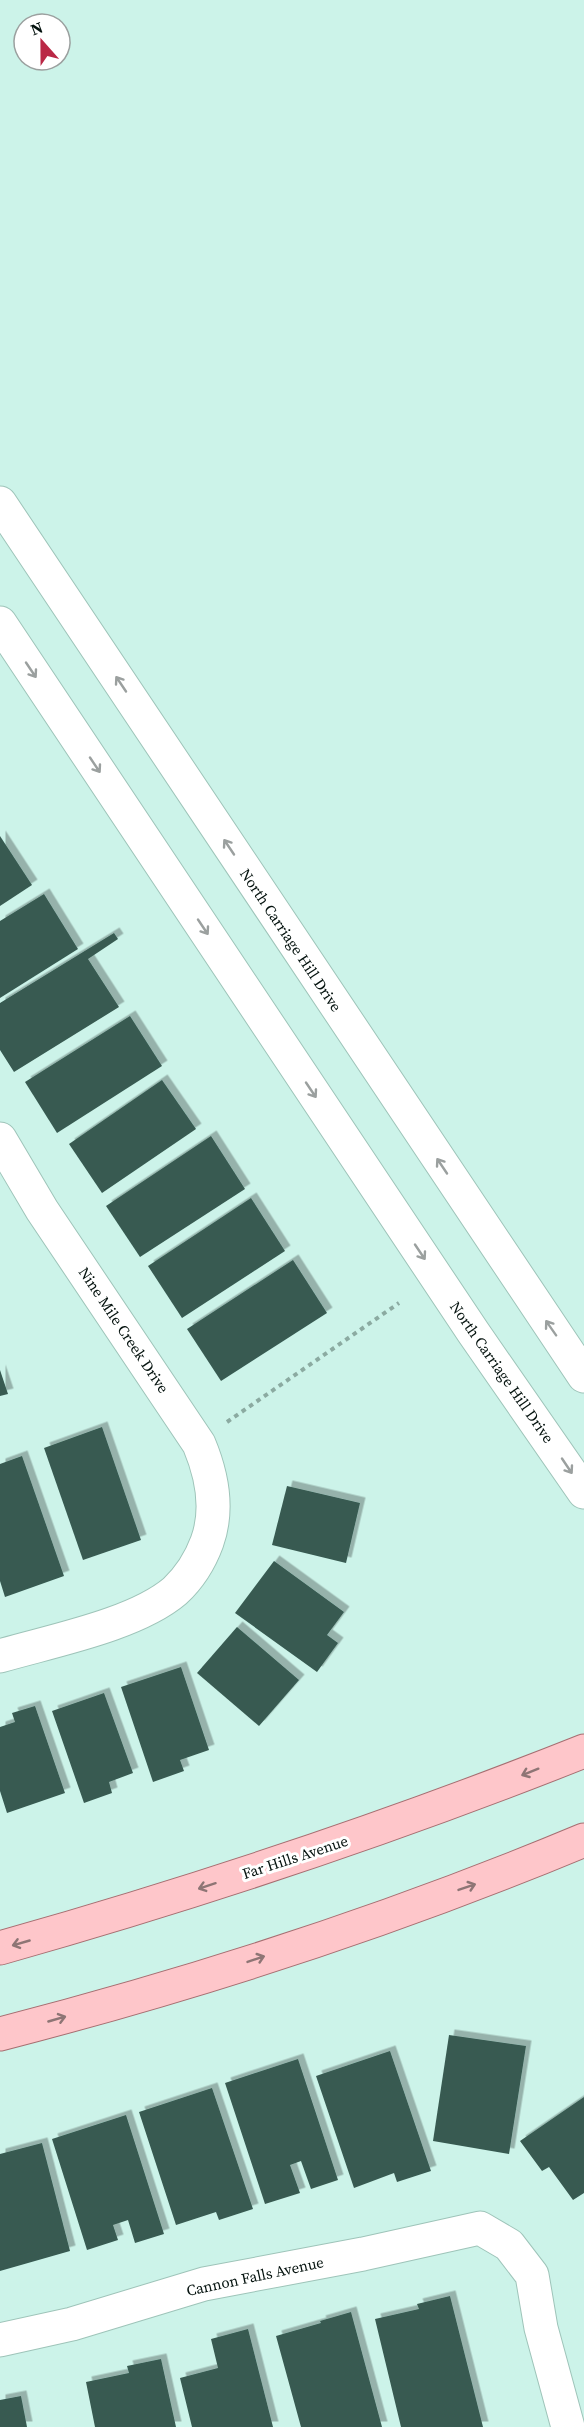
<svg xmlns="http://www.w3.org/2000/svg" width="584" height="2427" font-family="'Source Serif 4',serif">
  <defs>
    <filter id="shadow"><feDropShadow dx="5.5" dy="-5.5" stdDeviation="0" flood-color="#0004"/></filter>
  </defs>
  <rect width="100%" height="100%" fill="#ccf3e9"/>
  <g fill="#375a51" filter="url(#shadow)">
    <path d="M 0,836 L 32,885 L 0,906 Z"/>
    <path d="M 44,894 L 78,949 L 0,998 L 0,921 Z"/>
    <path d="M 114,933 L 118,939 L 88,959 L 119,1007 L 14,1072 L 0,1050 L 0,1003 Z"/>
    <path d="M 130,1016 L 162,1066 L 57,1133 L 25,1082 Z"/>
    <path d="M 162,1080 L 196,1129 L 102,1193 L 69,1144 Z"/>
    <path d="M 211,1136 L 245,1189 L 140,1257 L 106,1206 Z"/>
    <path d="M 251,1198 L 285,1251 L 182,1318 L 148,1266 Z"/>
    <path d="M 293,1260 L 327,1313 L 221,1381 L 187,1329 Z"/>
    <path d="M 0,1370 L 8,1394 L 0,1396 Z"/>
    <path d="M 102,1427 L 141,1540 L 83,1560 L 44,1448 Z"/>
    <path d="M 22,1456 L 64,1576 L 5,1597 L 0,1581 L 0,1464 Z"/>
    <path d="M 287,1486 L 360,1503 L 346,1563 L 272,1545 Z"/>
    <path d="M 274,1561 L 344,1612 L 327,1635 L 338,1643 L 317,1672 L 235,1613 Z"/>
    <path d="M 237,1627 L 299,1680 L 259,1726 L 197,1673 Z"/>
    <path d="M 181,1667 L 209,1750 L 180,1760 L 184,1771 L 153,1782 L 121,1687 Z"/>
    <path d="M 104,1693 L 133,1773 L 109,1782 L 112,1793 L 84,1803 L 52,1711 Z"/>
    <path d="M 35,1706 L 65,1793 L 7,1813 L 0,1791 L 0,1727 L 15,1722 L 12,1713 Z"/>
    <path d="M 449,2035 L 526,2046 L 509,2154 L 433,2141 Z"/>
    <path d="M 390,2051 L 431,2171 L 397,2182 L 394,2173 L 354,2188 L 316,2076 Z"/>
    <path d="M 298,2059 L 338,2180 L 311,2189 L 301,2161 L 290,2165 L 300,2193 L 265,2204 L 225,2083 Z"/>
    <path d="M 212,2088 L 253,2209 L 219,2220 L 216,2212 L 176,2225 L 139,2112 Z"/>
    <path d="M 584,2097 L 584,2193 L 573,2200 L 549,2167 L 542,2171 L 520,2141 Z"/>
    <path d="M 126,2115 L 164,2234 L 135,2243 L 128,2220 L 113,2225 L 118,2240 L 87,2250 L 52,2139 Z"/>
    <path d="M 42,2143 L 70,2251 L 0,2271 L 0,2154 Z"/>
    <path d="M 450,2296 L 483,2427 L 401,2427 L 375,2319 L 419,2309 L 417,2304 Z"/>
    <path d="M 351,2312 L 382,2427 L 301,2427 L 276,2336 L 321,2323 L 320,2321 Z"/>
    <path d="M 248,2329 L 273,2427 L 192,2427 L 180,2378 L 218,2368 L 211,2339 Z"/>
    <path d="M 161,2359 L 176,2427 L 95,2427 L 86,2382 L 129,2373 L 127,2366 Z"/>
    <path d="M 21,2396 L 27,2427 L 0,2427 L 0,2400 Z"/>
  </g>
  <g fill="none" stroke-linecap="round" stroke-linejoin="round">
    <defs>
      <g id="minor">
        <path d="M 0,503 L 584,1376"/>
        <path d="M 0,623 L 473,1332 L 584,1492"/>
        <path d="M 0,1139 L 42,1210 L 199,1444 C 212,1475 219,1509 207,1542 C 200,1561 190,1577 175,1591 C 135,1625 51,1641 0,1656"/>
        <path d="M 0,2340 L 72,2324 L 204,2284 L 363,2254 L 480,2228 L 509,2245 L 532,2275 L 541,2328 L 568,2427"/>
      </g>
      <g id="major">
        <path d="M 0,1948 C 198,1892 393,1827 584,1751"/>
        <path d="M 0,2034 C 198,1983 395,1919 584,1840"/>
      </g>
    </defs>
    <use href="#minor" stroke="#9ec4b9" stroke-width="35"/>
    <use href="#major" stroke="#a66e71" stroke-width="35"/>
    <path stroke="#8baaa1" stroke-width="4" stroke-dasharray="4.5 4.5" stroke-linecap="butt" d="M 227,1422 L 399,1303"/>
    <use href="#minor" stroke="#fff" stroke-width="33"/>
    <use href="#major" stroke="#fec6ca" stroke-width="33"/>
  </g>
  <defs><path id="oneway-shaft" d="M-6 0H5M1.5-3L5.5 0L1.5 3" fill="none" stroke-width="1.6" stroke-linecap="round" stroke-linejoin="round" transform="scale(1.5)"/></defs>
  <g stroke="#9ba09f">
    <use href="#oneway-shaft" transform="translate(31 670) rotate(56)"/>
    <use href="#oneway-shaft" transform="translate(121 684) rotate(-124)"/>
    <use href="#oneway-shaft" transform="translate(95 765) rotate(56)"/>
    <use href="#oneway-shaft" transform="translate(229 847) rotate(-124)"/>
    <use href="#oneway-shaft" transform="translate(203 927) rotate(56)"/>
    <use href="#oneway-shaft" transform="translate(311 1090) rotate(56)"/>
    <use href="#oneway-shaft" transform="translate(442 1166) rotate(-124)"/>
    <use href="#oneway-shaft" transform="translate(420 1252) rotate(56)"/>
    <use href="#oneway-shaft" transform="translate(551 1328) rotate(-125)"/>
    <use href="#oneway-shaft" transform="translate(567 1466) rotate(56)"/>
  </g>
  <g stroke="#8e7575">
    <use href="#oneway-shaft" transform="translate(530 1772) rotate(158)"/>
    <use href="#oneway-shaft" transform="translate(207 1886) rotate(162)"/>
    <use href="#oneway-shaft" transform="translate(467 1887) rotate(-19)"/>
    <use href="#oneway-shaft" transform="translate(21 1943) rotate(164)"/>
    <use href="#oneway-shaft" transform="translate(256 1959) rotate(-19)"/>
    <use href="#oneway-shaft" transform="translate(57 2019) rotate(-16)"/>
  </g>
  <g text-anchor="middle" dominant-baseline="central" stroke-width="6" stroke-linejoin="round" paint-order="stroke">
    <g font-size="15" fill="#04120e" stroke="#fff">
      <text transform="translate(291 940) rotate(56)">North Carriage Hill Drive</text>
      <text transform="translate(124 1330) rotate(56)">Nine Mile Creek Drive</text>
      <text transform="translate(502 1372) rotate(55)">North Carriage Hill Drive</text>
      <text transform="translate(295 1857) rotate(-18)">Far Hills Avenue</text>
      <text transform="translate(255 2276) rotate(-12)">Cannon Falls Avenue</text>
    </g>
  </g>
  <g transform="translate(42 42) rotate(339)"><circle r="28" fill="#ffffff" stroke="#9ba09f" stroke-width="1.5"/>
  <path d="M0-4.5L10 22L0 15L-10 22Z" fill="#ba2846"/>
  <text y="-9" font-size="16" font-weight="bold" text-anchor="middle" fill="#04120e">N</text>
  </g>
</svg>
